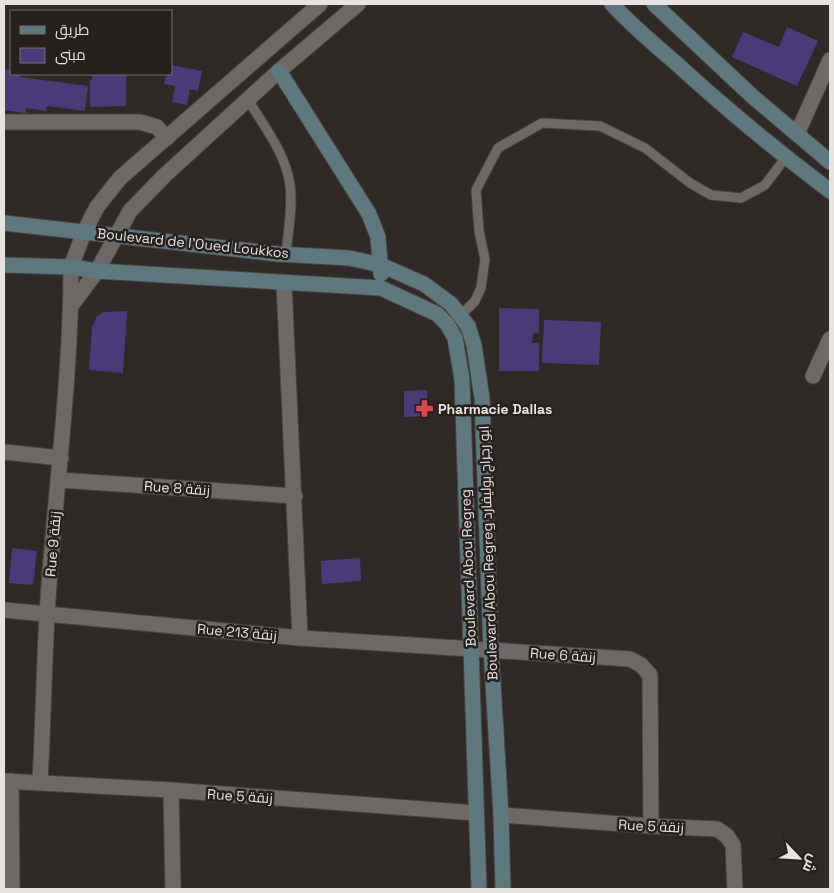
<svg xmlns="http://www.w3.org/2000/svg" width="834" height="893" font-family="'Space Grotesk',Cairo,sans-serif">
  <rect width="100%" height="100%" fill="#2f2a28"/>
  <g fill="#493b77">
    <path d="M 787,27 L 818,41 L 797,86 L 732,57 L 743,32 L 779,47 Z"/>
    <path d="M 171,65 L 202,71 L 198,91 L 190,89 L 187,105 L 172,102 L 175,86 L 164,84 L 166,74 L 171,74 Z"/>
    <path d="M 4,69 L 11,70 L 11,74 L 20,74 L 20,77 L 88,86 L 85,111 L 47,106 L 46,111 L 26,108 L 26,113 L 4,110 Z"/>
    <path d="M 92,74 L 126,74 L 126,106 L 90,107 L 90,80 L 92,80 Z"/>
    <path d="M 499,308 L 539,309 L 539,333 L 533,333 L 532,343 L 539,343 L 539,371 L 499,371 Z"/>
    <path d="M 127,311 L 123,373 L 89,370 L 92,327 L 97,316 L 104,312 Z"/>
    <path d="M 544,320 L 601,322 L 599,365 L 542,363 Z"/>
    <path d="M 427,390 L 428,416 L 404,417 L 404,391 Z"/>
    <path d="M 12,548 L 37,551 L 33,585 L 9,583 Z"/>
    <path d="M 360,558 L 361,581 L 322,584 L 321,561 Z"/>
  </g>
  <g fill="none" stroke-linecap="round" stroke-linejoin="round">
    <defs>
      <g id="service">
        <path d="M 248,100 C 264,126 286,154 290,185 C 293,207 288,232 286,254"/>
        <path d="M 460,316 L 475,301 L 481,288 L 485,259 L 479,231 L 476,190 L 498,148 L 542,123 L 600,126 L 645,148 L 690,183 L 711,195 L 741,198 L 765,185 L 786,157"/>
      </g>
      <g id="minor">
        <path d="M 4,122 L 140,122 L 157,127 L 167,138"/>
        <path d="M 797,134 L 830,60"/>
        <path d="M 284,283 L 300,638"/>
        <path d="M 71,306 L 97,271"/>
        <path d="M 813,376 L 830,339"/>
        <path d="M 4,452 L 61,458"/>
        <path d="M 59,480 L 295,496"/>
        <path d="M 4,610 L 300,638 L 630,659 L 641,665 L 650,675 L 651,826"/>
        <path d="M 4,781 L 171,790 L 476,813"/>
        <path d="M 11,781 L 12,889"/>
        <path d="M 40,782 C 43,726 44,670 47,615 C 54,499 71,383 71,267"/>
        <path d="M 171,790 L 173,889"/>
        <path d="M 501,815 L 651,826 L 717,829 L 727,836 L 733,845 L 735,889"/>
      </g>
      <g id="tertiary">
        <path d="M 71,267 L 84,232 L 97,207 L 120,178 L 320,4"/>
        <path d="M 97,271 L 130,211 L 165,175 L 279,71 L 358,4"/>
      </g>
      <g id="secondary">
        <path d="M 612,4 C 632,26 655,45 677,64 C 726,109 777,151 830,191"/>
        <path d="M 654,4 L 752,96 L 830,162"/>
        <path d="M 279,71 L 369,214 L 378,237 L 381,274"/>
        <path d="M 4,223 L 278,254 L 349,258 L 381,265 L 424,284 L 451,304 L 468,326 L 474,345 L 482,398 L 491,650 L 501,815 L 503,889"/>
        <path d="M 4,265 L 71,267 L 97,271 L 381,288 L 437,314 L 447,324 L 455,338 L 462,379 L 479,889"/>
      </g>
    </defs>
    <use href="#service" stroke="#494543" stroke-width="11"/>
    <use href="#minor" stroke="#494543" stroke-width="17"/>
    <use href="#tertiary" stroke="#494543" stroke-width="17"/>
    <use href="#secondary" stroke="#494543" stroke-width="17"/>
    <use href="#service" stroke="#6e6866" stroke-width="9"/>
    <use href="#minor" stroke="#6e6866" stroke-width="15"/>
    <use href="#tertiary" stroke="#6e6866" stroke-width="15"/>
    <use href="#secondary" stroke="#5e787e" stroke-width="15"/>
  </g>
  <defs>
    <symbol id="pharmacy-bare" viewBox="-9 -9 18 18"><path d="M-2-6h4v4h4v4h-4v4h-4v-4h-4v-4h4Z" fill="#e0444e" stroke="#26201e" stroke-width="2.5" paint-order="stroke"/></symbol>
  </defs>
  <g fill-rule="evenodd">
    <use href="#pharmacy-bare" x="412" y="396" width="25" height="25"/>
  </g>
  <g text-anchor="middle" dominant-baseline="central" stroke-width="5" stroke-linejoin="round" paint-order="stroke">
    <g font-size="14" fill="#e6e3e1" stroke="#26201e">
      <text transform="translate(193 243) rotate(6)">Boulevard de l'Oued Loukkos</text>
      <text transform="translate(177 488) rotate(4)">Rue 8 زنقة</text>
      <text transform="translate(53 544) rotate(-85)">Rue 9 زنقة</text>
      <text transform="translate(488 553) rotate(-92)">Boulevard Abou Regreg ابو رجراج بوليفارد</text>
      <text transform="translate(468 568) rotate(-92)">Boulevard Abou Regreg</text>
      <text transform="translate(237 632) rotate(5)">Rue 213 زنقة</text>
      <text transform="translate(563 655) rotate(4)">Rue 6 زنقة</text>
      <text transform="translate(240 796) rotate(4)">Rue 5 زنقة</text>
      <text transform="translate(651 826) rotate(3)">Rue 5 زنقة</text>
    </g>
    <g font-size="14" font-weight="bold" fill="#e6e3e1" stroke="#26201e" text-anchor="start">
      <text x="438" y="409">Pharmacie Dallas</text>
    </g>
  </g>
  <rect width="834" height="893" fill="none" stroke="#e6e3e1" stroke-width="10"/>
  <rect x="10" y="10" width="162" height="65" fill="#26201e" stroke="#736e6c"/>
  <rect x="20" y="26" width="25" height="8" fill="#5e787e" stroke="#736e6c"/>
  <text x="55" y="35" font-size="15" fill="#e6e3e1">طريق</text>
  <rect x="20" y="48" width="25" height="15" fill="#493b77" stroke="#736e6c"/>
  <text x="55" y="60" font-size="15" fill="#e6e3e1">مبنى</text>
  <g transform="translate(799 858) rotate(115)" stroke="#26201e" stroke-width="4" paint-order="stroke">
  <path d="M0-4L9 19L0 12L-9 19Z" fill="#e6e3e1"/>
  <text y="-8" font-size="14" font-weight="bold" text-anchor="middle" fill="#e6e3e1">ش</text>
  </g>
</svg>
